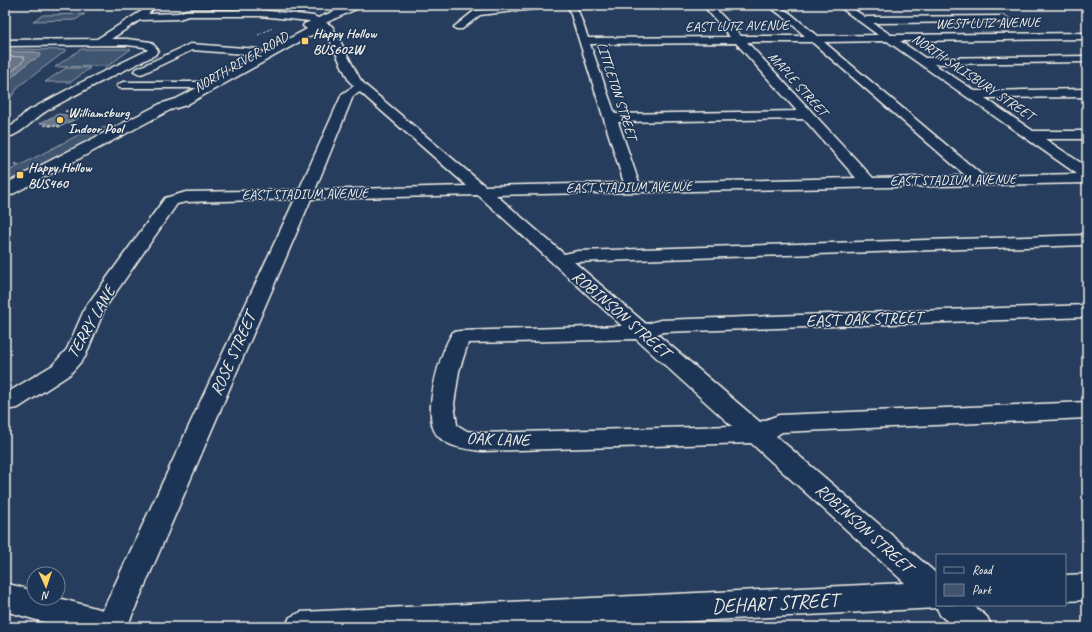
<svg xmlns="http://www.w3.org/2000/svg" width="1092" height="632" font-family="Caveat,sans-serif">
  <rect width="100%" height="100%" fill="#263d5d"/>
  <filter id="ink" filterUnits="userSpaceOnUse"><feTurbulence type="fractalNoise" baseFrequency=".025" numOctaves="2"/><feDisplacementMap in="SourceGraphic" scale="8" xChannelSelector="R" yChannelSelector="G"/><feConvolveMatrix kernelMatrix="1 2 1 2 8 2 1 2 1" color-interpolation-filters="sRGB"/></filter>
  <g filter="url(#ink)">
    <g fill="#40546f" stroke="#9aa2ac">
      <path d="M 85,14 L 75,20 L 33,21 L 43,15 Z"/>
      <path d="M 5,49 L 67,50 L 19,86 L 5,106 L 5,83 L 30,61 L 37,58 L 41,54 L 35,52 L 5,52 Z"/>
      <path d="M 81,49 L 131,49 L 108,66 L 55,67 Z"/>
      <path d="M 66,68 L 90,68 L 71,82 L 45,82 Z"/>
      <path d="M 115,127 L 15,179 L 5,179 L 5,173 L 90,129 Z"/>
    </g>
    <g fill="#677588" stroke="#9fa7ae">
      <path d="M 5,52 L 35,52 L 41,54 L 38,58 L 30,61 L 5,83 Z"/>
      <path d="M 58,114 L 80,117 L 62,126 L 40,123 Z"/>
    </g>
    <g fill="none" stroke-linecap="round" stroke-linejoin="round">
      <path stroke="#bcbfc2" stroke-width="1" d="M 5,56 L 24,57 L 25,59 L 5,78"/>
      <defs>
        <g id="minor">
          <path d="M 521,5 L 547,5 L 543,8 L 480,15 L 462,29 L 456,29 L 454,27 L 474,11 Z"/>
          <path d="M 568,5 L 576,5 L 588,38 L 730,37 L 703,5 L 712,5 L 741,36 L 805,36 L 785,18 L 767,5 L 777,5 L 791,14 L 817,36 L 878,35 L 837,5 L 847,5 L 865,17 L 1004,16 L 1009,19 L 1004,22 L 873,23 L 891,35 L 1087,33 L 1087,39 L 900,41 L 925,58 L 1087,56 L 1087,62 L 934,64 L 975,91 L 1087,89 L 1087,97 L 985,98 L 1033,131 L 1087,131 L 1087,139 L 1045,139 L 1087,167 L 1087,183 L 496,195 L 564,254 L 578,251 L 1087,235 L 1087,245 L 574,262 L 646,324 L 661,320 L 1087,305 L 1087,317 L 663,332 L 657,334 L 760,422 L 779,415 L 1087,402 L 1087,418 L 782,432 L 776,436 L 937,574 L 937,605 L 973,605 L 987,617 L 992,627 L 954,627 L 940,615 L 937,608 L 583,627 L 285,627 L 290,617 L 301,612 L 905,583 L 751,443 L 482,451 C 467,449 448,448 437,435 C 421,416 440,351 453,332 L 460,331 L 622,326 L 478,195 L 311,199 L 127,627 L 61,627 L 5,611 L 5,583 L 34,591 L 34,598 L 58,598 L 103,610 L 295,199 L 186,202 L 177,204 L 105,308 L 85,357 L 69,375 L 18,408 L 5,410 L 5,394 L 53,365 L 67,349 L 85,308 L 165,198 L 186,192 L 299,190 L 342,94 L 354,86 L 349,81 L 325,30 L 309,21 L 260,16 L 188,16 L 179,19 L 140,20 L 111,39 L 127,39 L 151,42 L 158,50 L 155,55 C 119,73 83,90 48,110 C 33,119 23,134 5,138 L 5,129 L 13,125 L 26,112 L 78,84 L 148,50 L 144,47 L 127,45 L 5,46 L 5,40 L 97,39 L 148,7 L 152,10 L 148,14 L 178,13 L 187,10 L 260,10 L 314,16 L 332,26 L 360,79 L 365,85 L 485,186 L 624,183 ZM 887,41 L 1077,174 L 983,176 L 824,42 ZM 747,42 L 812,42 L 966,176 L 873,178 ZM 736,43 L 797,111 L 615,114 L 590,44 ZM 360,92 L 467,186 L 315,190 L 353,96 ZM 804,119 L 856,178 L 639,183 L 618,122 ZM 636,339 L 732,426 L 482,433 L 467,431 L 457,425 L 454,404 L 459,371 L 468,343 Z"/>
          <path d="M 190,44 L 258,49 L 263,52 L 258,55 L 192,50 L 144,73 L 140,74 L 134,71 L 136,69 Z"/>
          <path d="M 123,82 L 201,82 L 205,83 L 207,85 L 205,87 L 201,88 L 119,88 L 117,86 L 119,84 Z"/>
          <path d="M 1087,574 L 1087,600 L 1065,601 L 1065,575 Z"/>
        </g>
        <path id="major" d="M 349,5 L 363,5 L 361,7 L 325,23 L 319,31 L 186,105 L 170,110 L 11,195 L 5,196 L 5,184 L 160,104 L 176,99 L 307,29 L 303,26 L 304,24 Z"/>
      </defs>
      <use href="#minor" stroke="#f4f1e8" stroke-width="3"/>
      <use href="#major" stroke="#f4f1e8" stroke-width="3"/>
      <path stroke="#f4f1e8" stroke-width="1" stroke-dasharray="2 1.5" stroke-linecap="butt" d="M 258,35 L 272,28"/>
      <g stroke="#f4f1e8" stroke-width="1.5" stroke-dasharray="2.5 2" stroke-linecap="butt">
        <path d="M 65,111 L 79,113 L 77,115 L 83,116"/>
        <path d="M 95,116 L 99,117"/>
        <path d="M 44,125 L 61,127"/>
      </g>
      <path stroke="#f4f1e8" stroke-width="2" stroke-dasharray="3.5 2.5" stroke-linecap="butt" d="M 14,164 L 19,165"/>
      <use href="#minor" fill="#1d3557" fill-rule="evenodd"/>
      <use href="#major" fill="#1d3557" fill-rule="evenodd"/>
    </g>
  </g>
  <g fill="#ffd166" stroke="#1d3557" stroke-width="1.5">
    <rect x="301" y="37" width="8" height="8" rx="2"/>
    <circle cx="60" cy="120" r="4"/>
    <rect x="16" y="171" width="8" height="8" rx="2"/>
  </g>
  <g text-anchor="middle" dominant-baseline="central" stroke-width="3" stroke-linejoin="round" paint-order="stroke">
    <g font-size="14" fill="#f4f1e8" stroke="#1d3557">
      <text transform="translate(988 23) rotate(-1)">WEST LUTZ AVENUE</text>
      <text transform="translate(737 26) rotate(-1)">EAST LUTZ AVENUE</text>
      <text transform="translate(241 62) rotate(-30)">NORTH RIVER ROAD</text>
      <text transform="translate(973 77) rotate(34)">NORTH SALISBURY STREET</text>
      <text transform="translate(798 84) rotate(48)">MAPLE STREET</text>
      <text transform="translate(617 91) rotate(72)">LITTLETON STREET</text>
      <text transform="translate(953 180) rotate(-1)">EAST STADIUM AVENUE</text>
      <text transform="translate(629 187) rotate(-1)">EAST STADIUM AVENUE</text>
      <text transform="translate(305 194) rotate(-1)">EAST STADIUM AVENUE</text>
    </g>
    <g font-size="14" font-weight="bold" fill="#f4f1e8" stroke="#1d3557" text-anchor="start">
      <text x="313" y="33">Happy Hollow<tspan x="313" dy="16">BUS602W</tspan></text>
      <text x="68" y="112">Williamsburg<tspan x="68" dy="16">Indoor Pool</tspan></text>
      <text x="28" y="167">Happy Hollow<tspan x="28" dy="16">BUS460</tspan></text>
    </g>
    <g font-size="17" fill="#f4f1e8" stroke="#1d3557">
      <text transform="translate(621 314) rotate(41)">ROBINSON STREET</text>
      <text transform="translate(864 319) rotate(-2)">EAST OAK STREET</text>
      <text transform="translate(91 322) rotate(-60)">TERRY LANE</text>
      <text transform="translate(233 354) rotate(-66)">ROSE STREET</text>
      <text transform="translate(498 439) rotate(2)">OAK LANE</text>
      <text transform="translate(864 528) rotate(42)">ROBINSON STREET</text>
    </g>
    <g font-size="20" fill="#f4f1e8" stroke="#1d3557">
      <text transform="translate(775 603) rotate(-3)">DEHART STREET</text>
    </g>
  </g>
  <rect width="1092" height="632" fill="none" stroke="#1d3557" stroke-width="20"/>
  <rect x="10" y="10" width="1072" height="612" fill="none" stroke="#f4f1e8" stroke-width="1.5" filter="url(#ink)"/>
  <rect x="936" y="554" width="130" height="52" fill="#1d3557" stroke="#738091"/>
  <rect x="944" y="567" width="20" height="6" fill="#1d3557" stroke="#738091"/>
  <text x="972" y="574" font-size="12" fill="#f4f1e8">Road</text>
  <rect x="944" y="584" width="20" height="12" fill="#40546f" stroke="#738091"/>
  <text x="972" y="594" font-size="12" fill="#f4f1e8">Park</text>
  <g transform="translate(46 586) rotate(177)"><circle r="19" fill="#1d3557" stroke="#738091"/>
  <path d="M0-3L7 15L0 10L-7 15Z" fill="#ffd166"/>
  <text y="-6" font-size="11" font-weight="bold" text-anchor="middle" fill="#f4f1e8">N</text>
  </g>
</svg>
